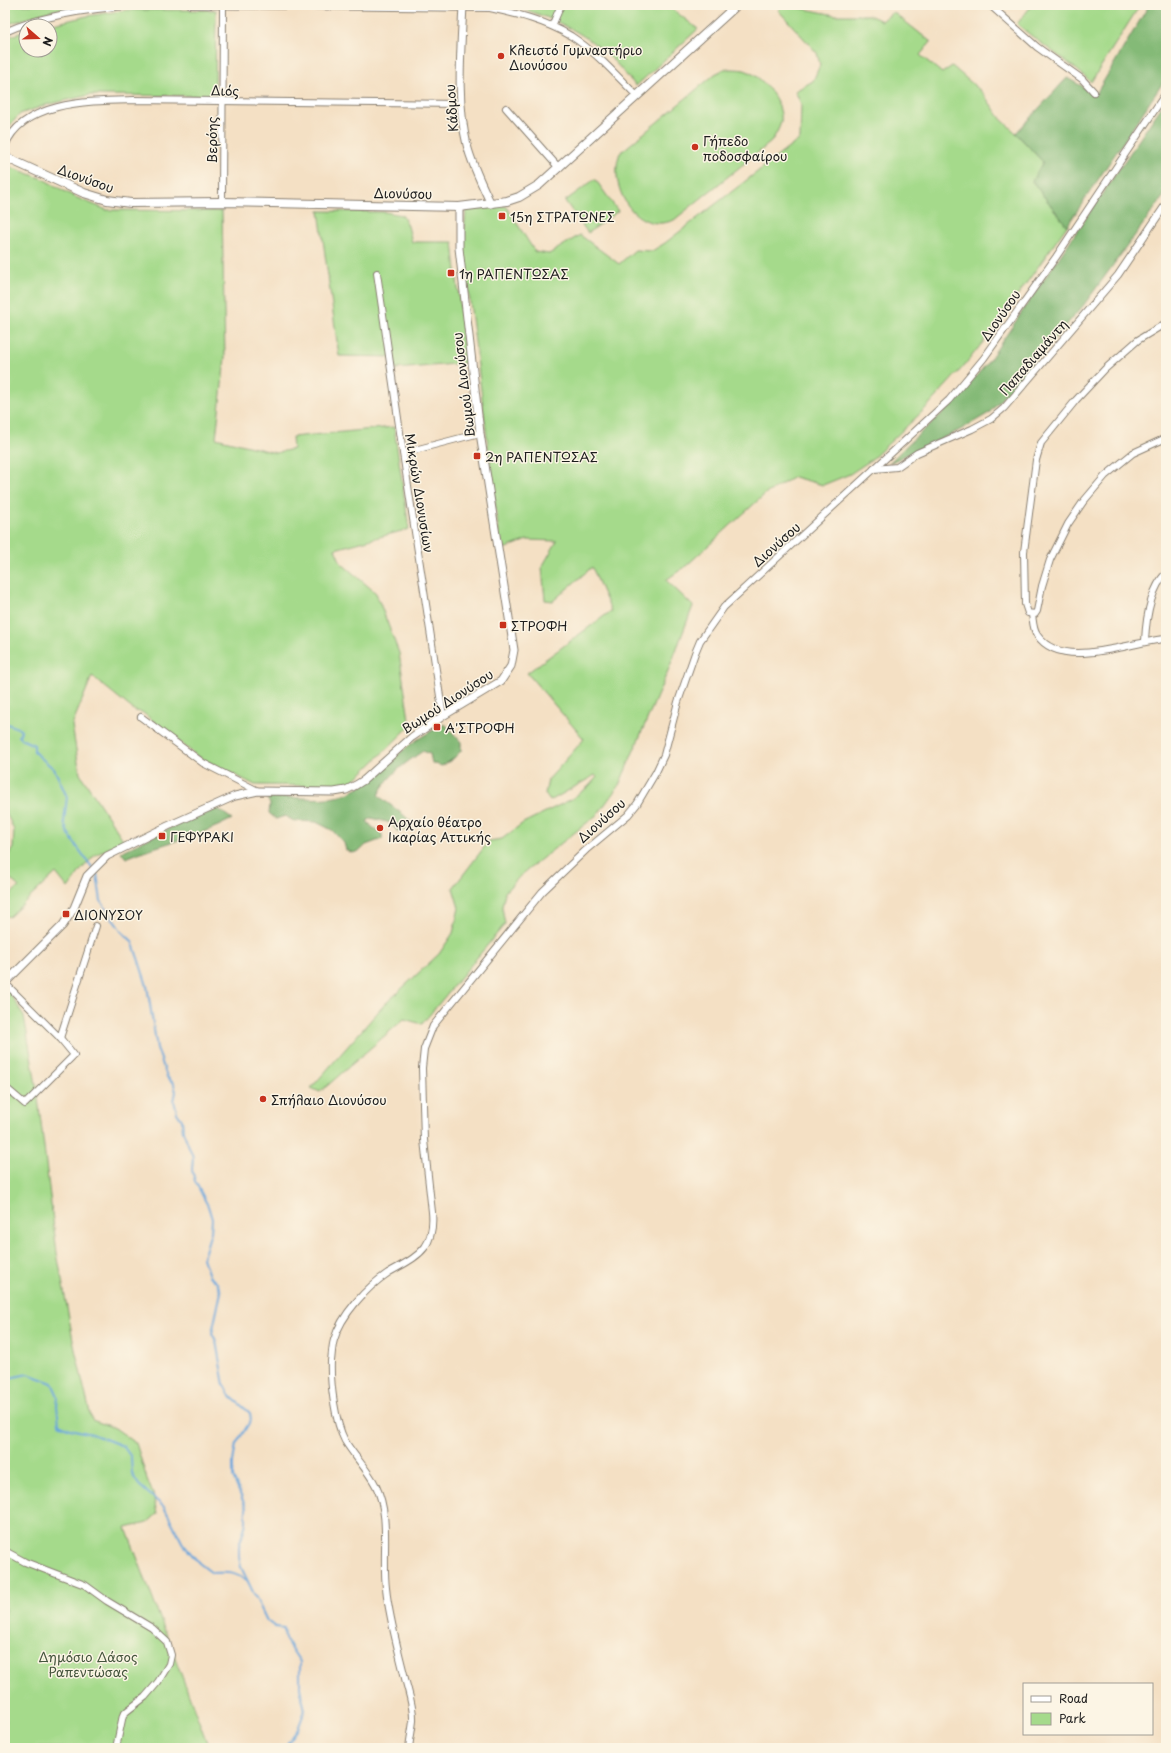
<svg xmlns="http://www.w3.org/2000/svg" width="1171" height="1753" font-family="'Playpen Sans',sans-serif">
  <rect width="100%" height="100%" fill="#fcf5e5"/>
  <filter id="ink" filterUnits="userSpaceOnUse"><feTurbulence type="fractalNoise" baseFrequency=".025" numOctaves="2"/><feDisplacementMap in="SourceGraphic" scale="8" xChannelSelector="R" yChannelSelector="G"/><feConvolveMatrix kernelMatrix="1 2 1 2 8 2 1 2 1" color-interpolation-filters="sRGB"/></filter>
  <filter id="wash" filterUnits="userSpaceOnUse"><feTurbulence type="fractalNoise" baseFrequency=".012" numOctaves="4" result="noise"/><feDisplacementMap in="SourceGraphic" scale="16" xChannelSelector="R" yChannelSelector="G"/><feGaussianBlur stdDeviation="0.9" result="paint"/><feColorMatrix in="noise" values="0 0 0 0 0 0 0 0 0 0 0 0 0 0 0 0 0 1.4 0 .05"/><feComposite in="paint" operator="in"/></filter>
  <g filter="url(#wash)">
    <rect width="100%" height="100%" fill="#f4e0c4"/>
    <g fill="#a5da8b" stroke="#607b54">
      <path d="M 5,5 L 87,5 L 50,11 L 5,25 Z"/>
      <path d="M 508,5 L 606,5 L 615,11 L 621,5 L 667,5 L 698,29 L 636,86 C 626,75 616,62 605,52 C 577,28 543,14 508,5 Z"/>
      <path d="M 785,5 L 835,15 L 869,15 L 882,21 L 893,12 L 931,42 L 920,55 L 942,73 L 952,66 L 982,92 L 1001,119 L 1016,133 L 1043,162 L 1032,181 L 1067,226 L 996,326 L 963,367 L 924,410 L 871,460 L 850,474 L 823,485 L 794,477 L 765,494 L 686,566 L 666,580 L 693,606 L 670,666 L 619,785 L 598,814 L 520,876 L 505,892 L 502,907 L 505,924 L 422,1024 L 404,1019 L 320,1092 L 311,1088 L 384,1005 L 439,954 L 453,933 L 459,908 L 453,888 L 489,841 L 502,839 L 523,823 L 570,800 L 588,787 L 597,777 L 595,775 L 550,801 L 545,794 L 548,780 L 584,739 L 527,673 L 611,611 L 592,567 L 553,601 L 545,600 L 542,567 L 557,541 L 527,540 L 501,550 L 463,246 L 466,210 L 506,206 L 535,252 L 549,254 L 580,235 L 619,264 L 635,250 L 652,251 L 665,243 L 800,139 L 801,104 L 795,91 L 813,81 L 820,65 L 817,53 L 778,10 Z"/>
      <path d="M 1032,5 L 1140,5 L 1091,82 C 1069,61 1041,45 1017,24 Z"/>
      <path d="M 127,10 L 216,10 L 215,96 L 90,95 L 46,105 L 20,114 L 5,131 L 5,38 L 26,31 L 26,50 L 50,50 L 50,26 L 45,26 L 87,16 Z"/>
      <path d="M 725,69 C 731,69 738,69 744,70 C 762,75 784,103 781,122 C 779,129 775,136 771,142 L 674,220 C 635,236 607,186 620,153 L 715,74 Z"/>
      <path d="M 5,165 L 43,179 L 75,197 L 107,210 L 222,211 L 225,358 L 216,438 L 276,453 L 293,449 L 292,437 L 394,427 L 409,529 L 335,549 L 341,563 L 376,593 L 399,653 L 410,726 L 363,772 L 350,783 L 339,786 L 255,785 L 197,756 L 142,712 L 135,711 L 92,676 L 72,725 L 80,774 L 124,841 L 95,855 L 81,870 L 68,888 L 56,873 L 9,917 L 5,915 L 5,898 L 19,887 L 5,874 L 5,860 L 13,848 L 14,830 L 5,810 Z"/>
      <path d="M 595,179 L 618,211 L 588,233 L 565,201 Z"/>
      <path d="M 319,211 L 385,212 L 402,215 L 408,226 L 412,242 L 453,242 L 466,363 L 396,369 L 393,357 L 339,356 Z"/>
      <path d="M 5,985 L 24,1016 L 37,1090 L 57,1253 L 74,1345 L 90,1413 L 92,1420 L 115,1428 L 136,1443 L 147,1479 L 153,1494 L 157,1514 L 147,1523 L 126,1528 L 209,1748 L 5,1748 Z"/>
    </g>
    <g fill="#84ba77" stroke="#506b4a">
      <path d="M 1149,5 L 1166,5 L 1166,78 L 1067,226 L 1032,181 L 1043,162 L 1016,133 L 1067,78 L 1096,94 Z"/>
      <path d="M 1166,100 L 1166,193 L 1083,306 L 989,413 L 960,430 L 889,463 L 908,444 L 954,403 L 988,362 Z"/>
      <path d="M 445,724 L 461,742 L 461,751 L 453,759 L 442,766 L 432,763 L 430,754 L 423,751 C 405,763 388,775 378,795 C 389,805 402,812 412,823 L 407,830 L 397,831 L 391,823 L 372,818 L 367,821 L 372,827 L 382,834 L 382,839 L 366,845 L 361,850 L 353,853 L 346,850 L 344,843 L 332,830 L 316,822 L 294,821 L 285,816 L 276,819 L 269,813 L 270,804 L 267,798 C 290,795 318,802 340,796 C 366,789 382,768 401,752 C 415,740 429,732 445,724 Z"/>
      <path d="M 218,809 L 232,819 C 200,837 161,843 126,858 L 121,852 L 174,826 Z"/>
    </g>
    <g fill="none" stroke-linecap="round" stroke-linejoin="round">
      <g stroke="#69a6db" stroke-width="2">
        <path d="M 5,723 L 18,728 L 21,731 L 19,736 L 23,740 L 34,745 L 34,752 L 54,769 L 58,777 L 67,797 L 64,822 L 67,831 L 75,844 L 97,874 L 101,901 L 121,931 L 132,941 L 139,961 L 147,986 L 157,1048 L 167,1077 L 174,1084 L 176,1092 L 174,1101 L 177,1113 L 182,1120 L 183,1131 L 193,1157 L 192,1170 L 195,1181 L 208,1206 L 212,1219 L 211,1232 L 203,1258 L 209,1276 L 217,1283 L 221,1292 L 212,1333 L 216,1341 L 224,1385 L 230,1396 L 250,1413 L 251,1420 L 236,1444 L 233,1462 L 233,1477 L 246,1508 L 246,1523 L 239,1546 L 239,1557 L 241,1567 L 267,1621 L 275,1627 L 284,1628 L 285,1639 L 300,1662 L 300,1688 L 305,1710 L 298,1729 L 284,1748"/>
        <path d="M 5,1379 L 28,1374 L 52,1383 L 58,1396 L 57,1406 L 59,1424 L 70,1429 L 92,1434 L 123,1446 L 131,1457 L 132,1474 L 139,1485 L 164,1507 L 183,1544 L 199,1563 L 212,1573 C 229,1572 235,1572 248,1582"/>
      </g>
    </g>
  </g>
  <g filter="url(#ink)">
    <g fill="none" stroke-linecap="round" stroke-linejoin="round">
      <defs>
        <g id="minor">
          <path d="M 191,5 L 490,8 C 518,14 546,21 571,36 C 596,52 616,75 637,96"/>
          <path d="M 990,5 L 1037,47 L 1082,79 L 1094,92"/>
          <path d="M 552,26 L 561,5"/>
          <path d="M 5,32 C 44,14 96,8 139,5"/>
          <path d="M 506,108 L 559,168"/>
          <path d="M 5,146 C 23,100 93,101 134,100 L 461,104"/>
          <path d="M 222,202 L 223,5"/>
          <path d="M 377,273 L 403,453 L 443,716"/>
          <path d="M 1166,323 L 1138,340 L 1105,369 L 1076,400 L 1041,443 L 1036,460 L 1024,552 L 1025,604 L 1028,613 L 1035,614 L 1037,611 L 1042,586 L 1050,560 L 1068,524 L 1083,502 L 1105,476 L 1133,453 L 1166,438"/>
          <path d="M 403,453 L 480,433"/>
          <path d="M 874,469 L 897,467 L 917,453 L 972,429 L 991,419 L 1004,408 L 1118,275 L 1166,204"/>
          <path d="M 1032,614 C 1033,621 1033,629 1037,635 C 1062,672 1131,641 1166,639"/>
          <path d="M 1145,641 C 1146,619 1150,590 1166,573"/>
          <path d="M 141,717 L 203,763 L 258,791"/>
          <path d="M 5,983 L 60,1038 L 74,1055 L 25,1104 L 5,1087"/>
          <path d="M 60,1038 L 96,926"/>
          <path d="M 5,1551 L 25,1562 L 85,1585 L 107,1601 L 152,1628 L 167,1642 L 171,1655 L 169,1664 L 158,1682 L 145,1697 L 127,1711 L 123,1715 L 116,1748"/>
          <path d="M 409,1748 C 410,1739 412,1730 413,1721 C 414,1705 407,1689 404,1674 C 397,1645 389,1617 386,1588 C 382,1555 391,1517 376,1486 C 368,1470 354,1456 345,1441 C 335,1422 330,1383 331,1361 C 332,1354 332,1346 334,1340 C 341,1315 367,1287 388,1273 C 401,1265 416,1259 425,1247 C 432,1237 433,1223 432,1212 L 424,1140 L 422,1068 L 424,1049 L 433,1026 L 542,892 L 586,850 L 628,815 L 637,804 L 656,772 L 664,755 L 678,702 L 695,653 L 700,641 L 724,607 L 949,400 L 984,358 L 1056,257 L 1166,93"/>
        </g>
        <g id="tertiary">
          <path d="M 463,5 C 461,51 456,100 467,145 C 472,165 482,185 491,204"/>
          <path d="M 5,983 L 63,925 L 74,908 L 87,876 L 107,856 L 168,826 L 235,796 L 258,791 L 334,792 L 346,790 L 356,785 L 364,780 L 412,737 L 443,716 L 501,681 L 511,666 L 514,650 L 480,433 L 459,248 L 459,207"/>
        </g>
        <path id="secondary" d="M 5,157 L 84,193 L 107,200 L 131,203 L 222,202 L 459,207 L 507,201 L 519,197 L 539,185 L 737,5"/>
      </defs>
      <use href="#minor" stroke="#887e70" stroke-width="8"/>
      <use href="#tertiary" stroke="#887e70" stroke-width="9"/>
      <use href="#secondary" stroke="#887e70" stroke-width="10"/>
      <use href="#minor" stroke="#fff" stroke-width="6"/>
      <use href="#tertiary" stroke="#fff" stroke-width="7"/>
      <use href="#secondary" stroke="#fff" stroke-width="8"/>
    </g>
  </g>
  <g fill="#c8321e" stroke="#fcf5e5" stroke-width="1.5">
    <circle cx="501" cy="56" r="4"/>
    <circle cx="695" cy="147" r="4"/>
    <rect x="498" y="212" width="8" height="8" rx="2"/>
    <rect x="447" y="269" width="8" height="8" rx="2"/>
    <rect x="473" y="452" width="8" height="8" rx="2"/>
    <rect x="499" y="621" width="8" height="8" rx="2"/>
    <rect x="433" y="723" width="8" height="8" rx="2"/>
    <circle cx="380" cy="828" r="4"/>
    <rect x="158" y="832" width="8" height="8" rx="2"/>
    <rect x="62" y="910" width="8" height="8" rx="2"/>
    <circle cx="263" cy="1099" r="4"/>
  </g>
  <g text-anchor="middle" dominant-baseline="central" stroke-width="3" stroke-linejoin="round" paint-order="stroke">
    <g font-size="13" fill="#1c1c1c" stroke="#fcf5e5" text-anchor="start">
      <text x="509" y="49">Κλειστό Γυμναστήριο<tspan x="509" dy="15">Διονύσου</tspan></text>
      <text x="703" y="140">Γήπεδο<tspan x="703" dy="15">ποδοσφαίρου</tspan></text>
      <text x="510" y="216">15η ΣΤΡΑΤΩΝΕΣ</text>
      <text x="459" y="273">1η ΡΑΠΕΝΤΩΣΑΣ</text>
      <text x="485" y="456">2η ΡΑΠΕΝΤΩΣΑΣ</text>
      <text x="511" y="625">ΣΤΡΟΦΗ</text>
      <text x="445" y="727">Α'ΣΤΡΟΦΗ</text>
      <text x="388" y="821">Αρχαίο θέατρο<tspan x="388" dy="15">Ικαρίας Αττικής</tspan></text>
      <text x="170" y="836">ΓΕΦΥΡΑΚΙ</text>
      <text x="74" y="914">ΔΙΟΝΥΣΟΥ</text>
      <text x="271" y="1099">Σπήλαιο Διονύσου</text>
    </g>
    <g font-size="13" fill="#1c1c1c" stroke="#fcf5e5">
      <text transform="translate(225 90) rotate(1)">Διός</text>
      <text transform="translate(451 108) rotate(-94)">Κάδμου</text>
      <text transform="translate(211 140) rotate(-90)">Βερόης</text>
      <text transform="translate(86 178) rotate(20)">Διονύσου</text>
      <text transform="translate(403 193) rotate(1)">Διονύσου</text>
      <text transform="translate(1000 315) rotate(-55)">Διονύσου</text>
      <text transform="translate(1033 357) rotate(-49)">Παπαδιαμάντη</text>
      <text transform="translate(463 385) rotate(-97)">Βωμού Διονύσου</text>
      <text transform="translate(420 493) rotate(81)">Μικρών Διονυσίων</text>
      <text transform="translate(776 544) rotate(-42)">Διονύσου</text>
      <text transform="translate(447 701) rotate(-33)">Βωμού Διονύσου</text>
      <text transform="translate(601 820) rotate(-42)">Διονύσου</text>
    </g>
    <g font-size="13" fill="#45553d" stroke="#fcf5e5">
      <text x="88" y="1656">Δημόσιο Δάσος<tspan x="88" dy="15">Ραπεντώσας</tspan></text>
    </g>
  </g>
  <rect width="1171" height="1753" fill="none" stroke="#fcf5e5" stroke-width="20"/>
  <rect x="1023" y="1683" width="130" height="52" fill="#fcf5e5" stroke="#a29e95"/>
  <rect x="1031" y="1696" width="20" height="6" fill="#ffffff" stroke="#a29e95"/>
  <text x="1059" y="1703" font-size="12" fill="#1c1c1c">Road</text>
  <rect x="1031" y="1713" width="20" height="12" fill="#a5da8b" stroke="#a29e95"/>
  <text x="1059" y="1723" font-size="12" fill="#1c1c1c">Park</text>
  <g transform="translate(38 38) rotate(110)"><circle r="19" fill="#fcf5e5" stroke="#a29e95"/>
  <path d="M0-3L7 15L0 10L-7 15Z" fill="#c8321e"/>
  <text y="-6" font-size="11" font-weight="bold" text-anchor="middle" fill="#1c1c1c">N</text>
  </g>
</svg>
